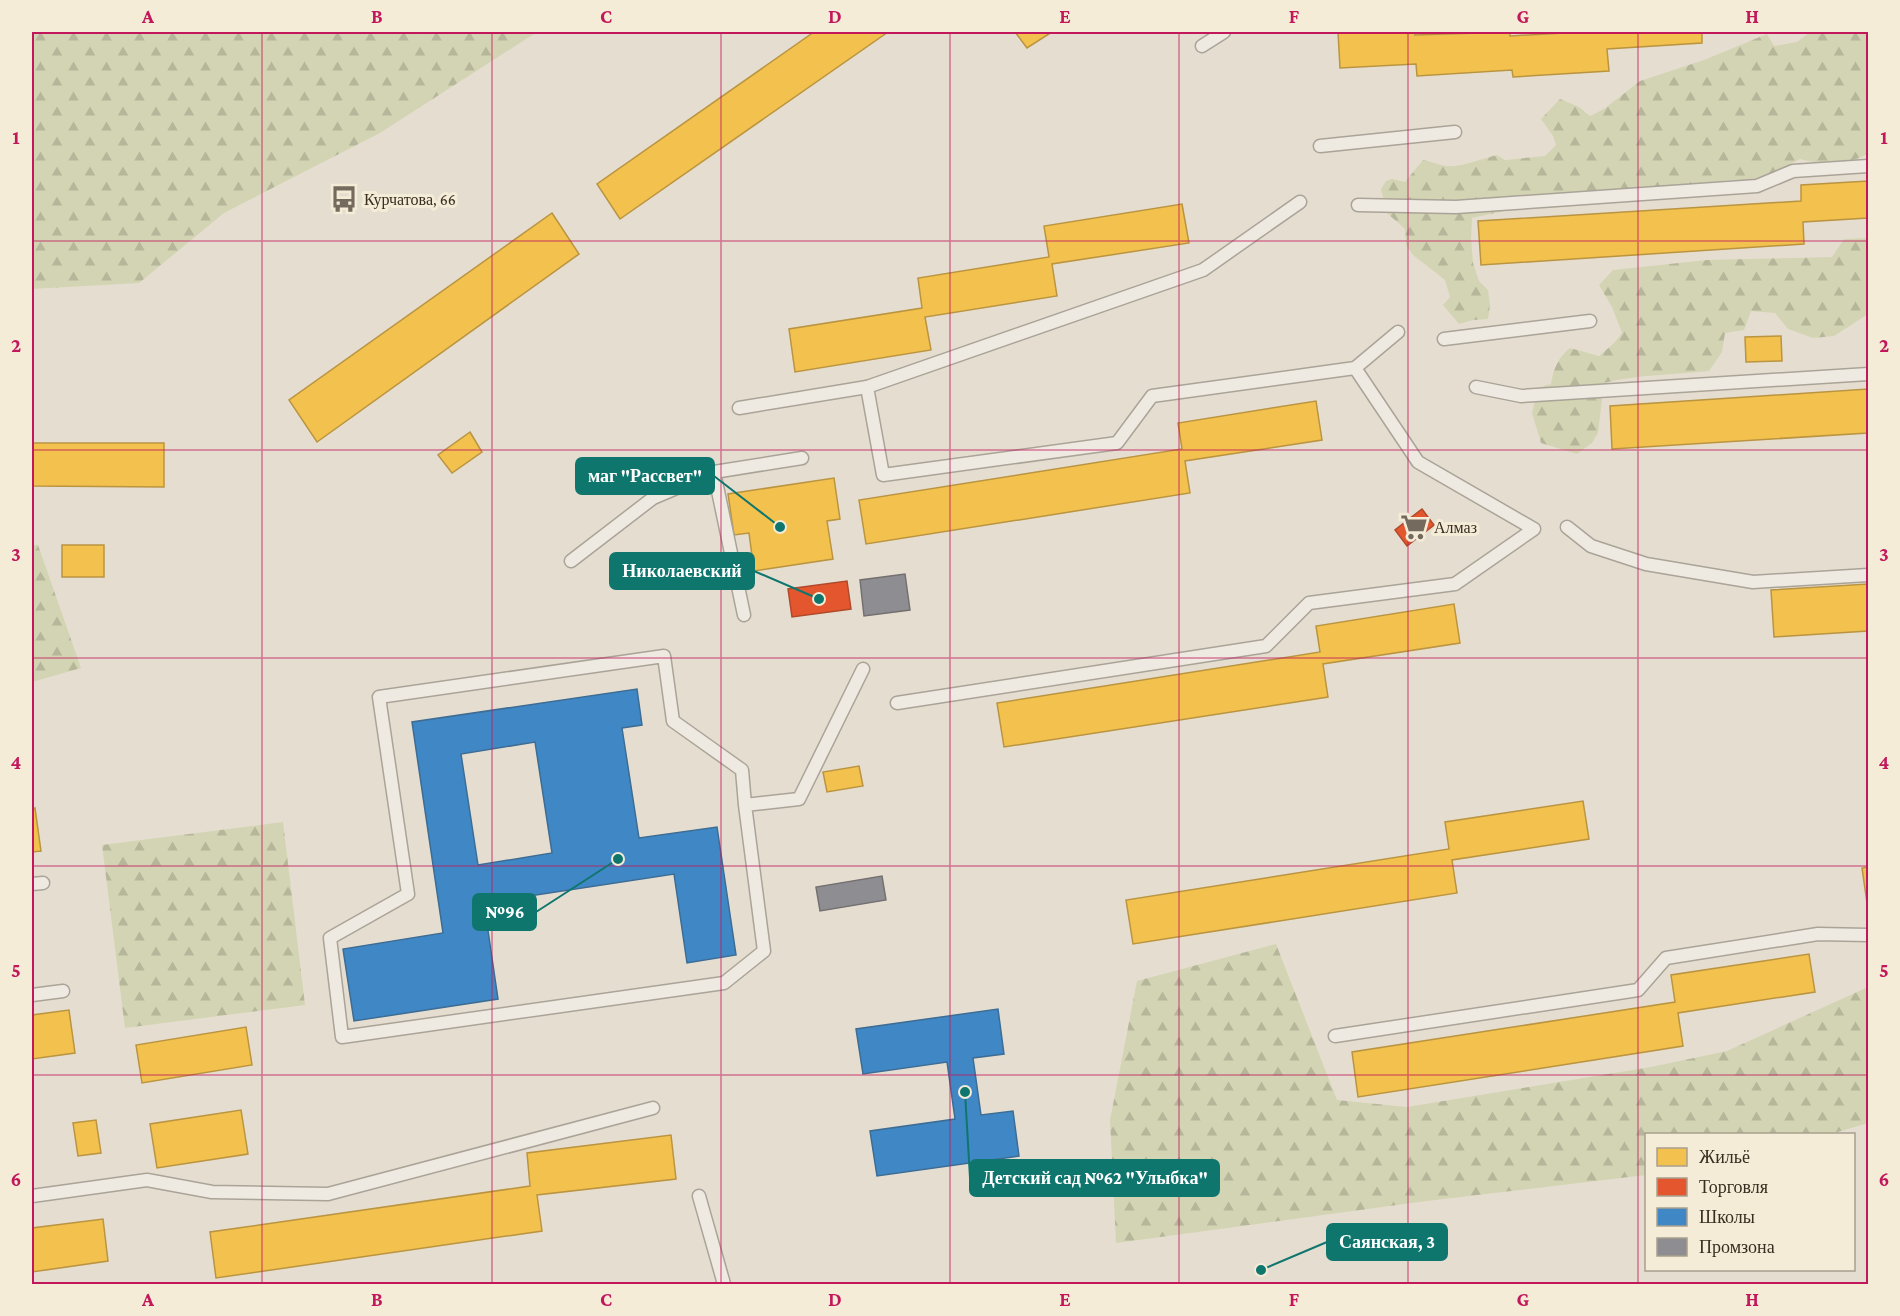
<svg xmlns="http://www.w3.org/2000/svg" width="1900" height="1316" font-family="'Crimson Pro',serif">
  <defs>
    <pattern id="forest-firs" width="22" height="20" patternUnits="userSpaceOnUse" patternTransform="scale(1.5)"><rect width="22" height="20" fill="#d3d4b3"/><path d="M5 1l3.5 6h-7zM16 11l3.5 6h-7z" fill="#b6b69a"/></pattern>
  </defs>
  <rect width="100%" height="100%" fill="#e5ded0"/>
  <g fill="url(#forest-firs)">
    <path d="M 32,32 L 537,32 L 380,133 L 224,213 L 139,283 L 32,289 Z"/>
    <path d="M 1810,32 L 1868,32 L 1868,154 C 1842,166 1827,166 1800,159 L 1779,170 L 1751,180 L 1729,180 L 1705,185 L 1633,187 L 1602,203 L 1550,208 L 1518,208 L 1472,218 L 1471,238 L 1473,263 L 1479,281 L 1488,290 L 1490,305 L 1488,319 L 1473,320 L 1459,324 L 1443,305 L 1450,297 L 1445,280 L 1413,255 L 1406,245 L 1405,229 L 1387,213 L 1381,189 L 1386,181 L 1392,179 L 1405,182 L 1423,160 C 1431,161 1438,165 1446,166 C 1459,168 1484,158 1497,155 L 1505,160 L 1545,156 L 1556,145 L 1553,136 L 1541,119 L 1560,99 L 1579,107 L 1590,116 L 1604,109 L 1640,81 L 1704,60 L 1767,34 L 1774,46 L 1797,42 Z"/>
    <path d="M 1868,238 L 1868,314 L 1834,336 L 1813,338 L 1788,329 L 1775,313 L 1751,311 L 1744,330 L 1725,333 L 1722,352 L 1709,371 C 1674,375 1639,374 1604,383 L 1598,433 L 1592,443 L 1577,454 L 1541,443 L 1532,413 L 1538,388 L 1551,384 C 1554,368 1557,359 1570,348 L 1599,356 L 1614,343 L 1622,333 L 1612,307 L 1599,285 L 1613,270 L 1707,260 L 1832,257 L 1844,239 Z"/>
    <path d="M 32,545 L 38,545 L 81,668 L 32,682 Z"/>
    <path d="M 283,822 L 305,1005 L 125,1028 L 102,845 Z"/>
    <path d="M 1276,944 L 1337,1100 L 1407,1107 L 1651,1067 L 1727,1051 L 1868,987 L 1868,1123 L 1831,1134 L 1646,1134 L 1646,1175 L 1419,1202 L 1116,1243 L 1110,1120 L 1137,981 Z"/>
  </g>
  <g fill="#f2c14e" stroke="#ba9440" stroke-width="1.5">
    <path d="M 814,32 L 888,32 L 620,219 L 597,184 Z"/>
    <path d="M 1015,32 L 1052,32 L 1027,48 Z"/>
    <path d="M 1338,32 L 1415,32 L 1415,35 L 1510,32 L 1510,36 L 1582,32 L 1702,32 L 1702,43 L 1607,49 L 1609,71 L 1513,77 L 1512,70 L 1417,76 L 1416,64 L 1340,68 Z"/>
    <path d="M 1868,181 L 1868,218 L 1803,222 L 1804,244 L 1481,265 L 1478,221 L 1801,201 L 1801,185 Z"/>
    <path d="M 1182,204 L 1189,243 L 1052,264 L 1057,296 L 925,317 L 931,350 L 795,372 L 789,329 L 922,308 L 918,278 L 1049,257 L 1044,226 Z"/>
    <path d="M 552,213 L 579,254 L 317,442 L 289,400 Z"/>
    <path d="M 1781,336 L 1782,361 L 1746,362 L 1745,337 Z"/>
    <path d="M 1868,389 L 1868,433 L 1612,449 L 1610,406 Z"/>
    <path d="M 1316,401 L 1322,440 L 1185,461 L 1190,493 L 866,544 L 859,500 L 1182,449 L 1178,423 Z"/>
    <path d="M 470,432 L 482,452 L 452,473 L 438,455 Z"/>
    <path d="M 32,443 L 164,443 L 164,487 L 32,486 Z"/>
    <path d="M 834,478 L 840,519 L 827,521 L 833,559 L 754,571 L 749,533 L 734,535 L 728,494 Z"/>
    <rect x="62" y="545" width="42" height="32"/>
    <path d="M 1868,584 L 1868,631 L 1774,637 L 1771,590 Z"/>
    <path d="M 1454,604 L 1460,643 L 1323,664 L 1328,697 L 1004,747 L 997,703 L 1320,652 L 1316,626 Z"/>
    <path d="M 859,766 L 863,786 L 827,792 L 823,772 Z"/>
    <path d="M 1583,801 L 1589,839 L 1452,860 L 1457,893 L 1133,944 L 1126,900 L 1449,849 L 1445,822 Z"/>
    <path d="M 35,808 L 41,851 L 32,852 L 32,809 Z"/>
    <path d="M 1868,867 L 1868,910 L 1862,868 Z"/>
    <path d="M 1809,954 L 1815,992 L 1678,1013 L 1683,1046 L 1358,1097 L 1352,1052 L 1675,1002 L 1671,975 Z"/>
    <path d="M 69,1010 L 75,1053 L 32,1059 L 32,1015 Z"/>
    <path d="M 246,1027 L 252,1065 L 142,1083 L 136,1045 Z"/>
    <path d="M 241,1110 L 248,1154 L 157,1168 L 150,1124 Z"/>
    <path d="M 96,1120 L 101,1153 L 78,1156 L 73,1123 Z"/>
    <path d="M 671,1135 L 676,1179 L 537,1195 L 542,1231 L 216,1278 L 210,1232 L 530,1186 L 527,1153 Z"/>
    <path d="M 103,1219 L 108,1261 L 32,1272 L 32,1228 Z"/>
  </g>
  <g fill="#e4572e" stroke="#b14a2a" stroke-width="1.5">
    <path d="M 1422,509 L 1434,525 L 1407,546 L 1395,530 Z"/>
    <path d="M 847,581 L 851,609 L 792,617 L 788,589 Z"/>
  </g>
  <g fill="#3f88c5" stroke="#3d6c94" stroke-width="1.5" fill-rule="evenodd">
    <path d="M 637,689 L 642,725 L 622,728 L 639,838 L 717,827 L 736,955 L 687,963 L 674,874 L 484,903 L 498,999 L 354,1021 L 343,949 L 443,933 L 412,722 ZM 535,742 L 552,853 L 478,865 L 461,754 Z"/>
    <path d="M 998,1009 L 1004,1054 L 973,1058 L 981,1115 L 1013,1111 L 1019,1156 L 877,1176 L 870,1131 L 955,1119 L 947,1062 L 863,1074 L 856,1029 Z"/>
  </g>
  <g fill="#8d8d92" stroke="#747070" stroke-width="1.5">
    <path d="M 905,574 L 910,610 L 864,616 L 860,580 Z"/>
    <path d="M 882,876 L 886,900 L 820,911 L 816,887 Z"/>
  </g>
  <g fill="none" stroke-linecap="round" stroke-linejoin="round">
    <defs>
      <g id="service">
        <path d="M 1202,46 L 1224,32"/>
        <path d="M 1320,146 L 1455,132"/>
        <path d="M 1300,202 L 1203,270 L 867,387 L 883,475 L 1117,443 L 1152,396 L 1355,368 L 1398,332"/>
        <path d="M 1358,205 L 1456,207 L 1757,186 L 1793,171 L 1868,166"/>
        <path d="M 1444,339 L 1590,321"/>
        <path d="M 1476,387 L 1521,396 L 1868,374"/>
        <path d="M 739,408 L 867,387"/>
        <path d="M 714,472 L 744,615"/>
        <path d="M 1567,527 L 1591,546 L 1646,564 L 1753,582 L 1868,575"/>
        <path d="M 571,561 L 653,498 L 714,472 L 802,458"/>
        <path d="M 897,703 L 1266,646 L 1309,603 L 1455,584 L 1534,529 L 1418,462 L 1355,368"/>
        <path d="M 745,805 L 742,770 L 673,721 L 664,656 L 379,697 L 408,894 L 330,938 L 342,1037 L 724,983 L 764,951 L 745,805 L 799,799 L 863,669"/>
        <path d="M 32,884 L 43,883"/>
        <path d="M 32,995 L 63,991"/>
        <path d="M 1335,1036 L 1638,990 L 1666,958 L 1818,934 L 1868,935"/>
        <path d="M 32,1196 L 147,1180 L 212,1192 L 328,1194 L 653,1108"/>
        <path d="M 699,1196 L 724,1284"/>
      </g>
    </defs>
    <use href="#service" stroke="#aaa398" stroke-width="15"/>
    <use href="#service" stroke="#eee9e1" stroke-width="12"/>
  </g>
  <path fill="none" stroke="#c2185b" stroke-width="1.5" stroke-opacity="0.55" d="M 262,32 L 262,1284M 492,32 L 492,1284M 721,32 L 721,1284M 950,32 L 950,1284M 1179,32 L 1179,1284M 1408,32 L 1408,1284M 1638,32 L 1638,1284M 32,241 L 1868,241M 32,450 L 1868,450M 32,658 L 1868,658M 32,866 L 1868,866M 32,1075 L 1868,1075"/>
  <defs>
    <symbol id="bus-bare" viewBox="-9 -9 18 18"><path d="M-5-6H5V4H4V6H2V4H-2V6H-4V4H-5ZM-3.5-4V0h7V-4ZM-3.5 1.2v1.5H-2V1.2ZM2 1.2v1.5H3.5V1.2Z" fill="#756a5e" stroke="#f4ecd7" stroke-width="2.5" paint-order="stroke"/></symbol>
    <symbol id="supermarket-bare" viewBox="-9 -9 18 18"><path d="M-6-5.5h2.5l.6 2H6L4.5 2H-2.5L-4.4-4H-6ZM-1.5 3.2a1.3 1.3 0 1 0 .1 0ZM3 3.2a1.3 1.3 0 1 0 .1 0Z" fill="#756a5e" stroke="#f4ecd7" stroke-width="2.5" paint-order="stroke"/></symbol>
  </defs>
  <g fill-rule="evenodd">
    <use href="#bus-bare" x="325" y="180" width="38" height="38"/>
    <use href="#supermarket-bare" x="1395" y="508" width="38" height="38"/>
  </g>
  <g text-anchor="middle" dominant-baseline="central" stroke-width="6" stroke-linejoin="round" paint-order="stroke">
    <g font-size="16" fill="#392c20" stroke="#f4ecd7" text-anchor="start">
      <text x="364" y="199">Курчатова, 66</text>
      <text x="1434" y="527">Алмаз</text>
    </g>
  </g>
  <path fill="none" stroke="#0f766e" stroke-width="2" d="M780 527L714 476M819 599L754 571M618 859L536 912M965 1092L970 1178M1261 1270L1327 1242"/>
  <g fill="#0f766e" stroke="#f4ecd7" stroke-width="2">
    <circle cx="780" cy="527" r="6"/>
    <circle cx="819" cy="599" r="6"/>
    <circle cx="618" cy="859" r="6"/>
    <circle cx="965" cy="1092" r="6"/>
    <circle cx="1261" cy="1270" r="6"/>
  </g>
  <g fill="#0f766e" stroke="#0f766e" stroke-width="2">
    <rect x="576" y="458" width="138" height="36" rx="6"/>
    <rect x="610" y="553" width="144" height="36" rx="6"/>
    <rect x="473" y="894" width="63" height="36" rx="6"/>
    <rect x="970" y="1160" width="249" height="36" rx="6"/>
    <rect x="1327" y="1224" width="120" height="36" rx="6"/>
  </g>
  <g font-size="18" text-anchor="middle" font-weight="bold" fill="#fff">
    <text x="645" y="482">маг "Рассвет"</text>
    <text x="682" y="577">Николаевский</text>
    <text x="505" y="918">№96</text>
    <text x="1095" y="1184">Детский сад №62 "Улыбка"</text>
    <text x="1387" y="1248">Саянская, 3</text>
  </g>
  <rect width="1900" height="1316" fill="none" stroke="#f4ecd7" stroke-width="66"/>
  <rect x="1645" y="1133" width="210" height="138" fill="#f4ecd7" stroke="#a99f8e" stroke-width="1.5"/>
  <rect x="1657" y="1148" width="30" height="18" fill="#f2c14e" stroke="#a99f8e" stroke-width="1.5"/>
  <text x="1699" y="1163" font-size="18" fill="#392c20">Жильё</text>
  <rect x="1657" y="1178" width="30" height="18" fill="#e4572e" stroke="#a99f8e" stroke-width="1.5"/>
  <text x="1699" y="1193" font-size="18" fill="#392c20">Торговля</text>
  <rect x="1657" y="1208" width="30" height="18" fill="#3f88c5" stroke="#a99f8e" stroke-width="1.5"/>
  <text x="1699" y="1223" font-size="18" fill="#392c20">Школы</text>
  <rect x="1657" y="1238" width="30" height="18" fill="#8d8d92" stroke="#a99f8e" stroke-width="1.5"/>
  <text x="1699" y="1253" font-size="18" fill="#392c20">Промзона</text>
  <rect x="33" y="33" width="1834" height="1250" fill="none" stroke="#c2185b" stroke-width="2"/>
  <g font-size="20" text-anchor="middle" font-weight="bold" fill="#c2185b">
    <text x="148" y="23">A</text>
    <text x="377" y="23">B</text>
    <text x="606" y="23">C</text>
    <text x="835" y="23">D</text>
    <text x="1065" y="23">E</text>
    <text x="1294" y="23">F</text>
    <text x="1523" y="23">G</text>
    <text x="1752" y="23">H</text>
    <text x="16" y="144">1</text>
    <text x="1884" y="144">1</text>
    <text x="16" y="352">2</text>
    <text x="1884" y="352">2</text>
    <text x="16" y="561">3</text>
    <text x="1884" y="561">3</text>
    <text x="16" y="769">4</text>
    <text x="1884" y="769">4</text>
    <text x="16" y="977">5</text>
    <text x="1884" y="977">5</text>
    <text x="16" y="1186">6</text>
    <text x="1884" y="1186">6</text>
    <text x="148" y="1306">A</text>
    <text x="377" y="1306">B</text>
    <text x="606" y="1306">C</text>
    <text x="835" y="1306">D</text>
    <text x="1065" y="1306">E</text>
    <text x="1294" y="1306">F</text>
    <text x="1523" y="1306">G</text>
    <text x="1752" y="1306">H</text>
  </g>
</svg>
